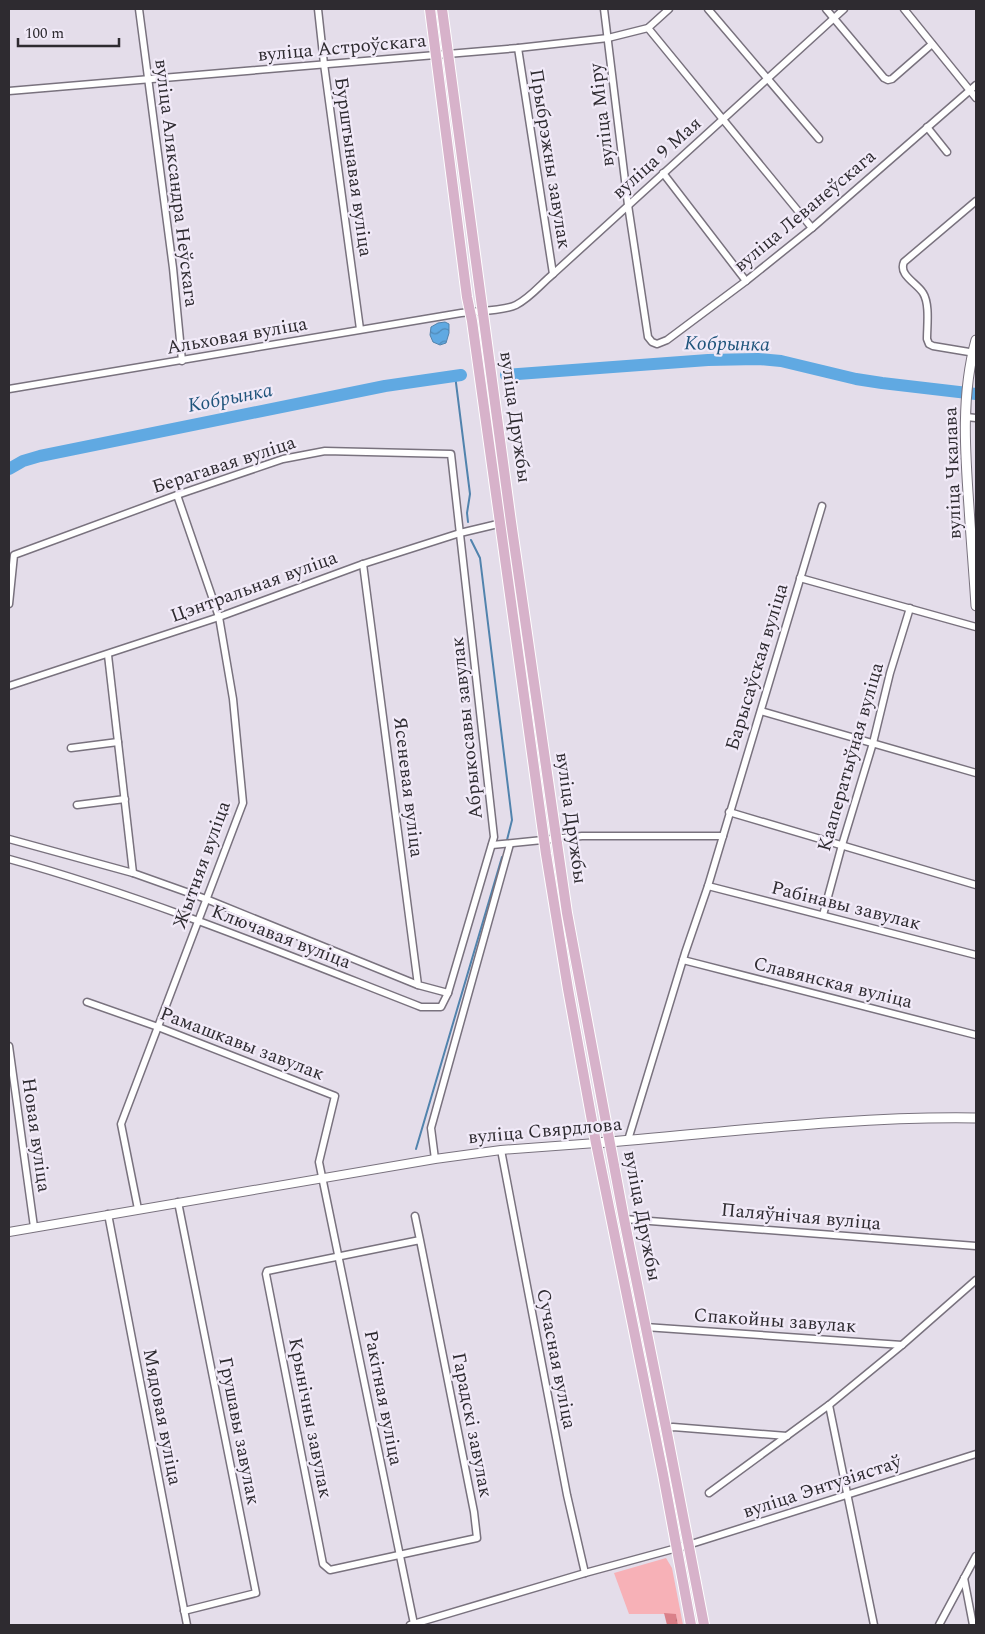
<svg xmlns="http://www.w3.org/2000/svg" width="985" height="1634" font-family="Spectral,serif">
  <defs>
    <pattern id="forest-firs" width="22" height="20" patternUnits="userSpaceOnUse" patternTransform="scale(1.25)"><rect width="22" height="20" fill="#da8089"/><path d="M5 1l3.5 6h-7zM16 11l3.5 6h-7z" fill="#b16970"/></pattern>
    <pattern id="water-waves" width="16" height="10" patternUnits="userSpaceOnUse" patternTransform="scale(1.25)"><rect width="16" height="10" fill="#60a9e2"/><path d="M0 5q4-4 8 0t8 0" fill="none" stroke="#508ab8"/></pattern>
  </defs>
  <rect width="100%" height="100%" fill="#e4ddea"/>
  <path fill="#f7b1b7" d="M 666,1558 L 672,1568 L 683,1625 L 678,1625 L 676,1614 L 629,1614 L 614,1573 Z"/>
  <path fill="url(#forest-firs)" d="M 664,1613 L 676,1614 L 678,1625 L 667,1625 Z"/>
  <path fill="url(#water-waves)" stroke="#5183ad" d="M 445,322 L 449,324 L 449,333 L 446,343 L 440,345 L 433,342 L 430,335 L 431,327 L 438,323 Z"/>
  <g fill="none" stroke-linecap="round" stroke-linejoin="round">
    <g stroke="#5183ad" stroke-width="2">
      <path d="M 455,375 L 470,494 L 467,513 L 468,522"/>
      <path d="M 471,540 L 480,558 L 512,820 L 507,840"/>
      <path d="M 416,1149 L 502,857"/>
    </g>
    <g stroke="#60a9e2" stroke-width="12">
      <path d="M 506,375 L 708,360 L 758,359 L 781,361 L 856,379 L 882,383 L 976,394"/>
      <path d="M 9,469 L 23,461 L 40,456 L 385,386 L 461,375"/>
    </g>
    <defs>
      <g id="minor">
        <path d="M 139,9 L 173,268 L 182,361"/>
        <path d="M 318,9 L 324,64 L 360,329"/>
        <path d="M 604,9 L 628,205 L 648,337 L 652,342 L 657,344 L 667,340 L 746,281 L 812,228 L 976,85"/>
        <path d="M 708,9 L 819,139"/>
        <path d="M 826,9 L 884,78 L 888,80 L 892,79 L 932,44"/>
        <path d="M 904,9 L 976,98"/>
        <path d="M 648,28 L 812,228"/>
        <path d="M 518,48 L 553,274"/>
        <path d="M 9,91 L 518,48 L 608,38 L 648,28 L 669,9"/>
        <path d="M 927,127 L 947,152"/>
        <path d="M 663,173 L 746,281"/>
        <path d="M 975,353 L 933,346 L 929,344 L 927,339 C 927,326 930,304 923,293 C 917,283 898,275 904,262 L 976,201"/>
        <path d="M 9,389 L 461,313 C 475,311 504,311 516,305 C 530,298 541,284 553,274 L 844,9"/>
        <path d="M 966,417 L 976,418"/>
        <path d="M 363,564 L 418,985 L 448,993"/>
        <path d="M 800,578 L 976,627"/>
        <path d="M 9,604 L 14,555 L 177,495 L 283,459 L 325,451 L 451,454 L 494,837 L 448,993 L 441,1007 L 421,1007 C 285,954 150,898 9,859"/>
        <path d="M 108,655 L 133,873"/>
        <path d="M 9,686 L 219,617 L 363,564 L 460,533 L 502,523"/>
        <path d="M 761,711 L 976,773"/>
        <path d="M 71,748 L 118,742"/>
        <path d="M 77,805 L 125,799"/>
        <path d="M 729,812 L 976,885"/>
        <path d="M 9,839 L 133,873 L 206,899 L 418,985"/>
        <path d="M 492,845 L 582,836 L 723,836"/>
        <path d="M 708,886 L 976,955"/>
        <path d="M 823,915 L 842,845 L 873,743 L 890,673 L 910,608"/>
        <path d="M 683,960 L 976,1035"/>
        <path d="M 87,1002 L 158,1027 L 335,1096 L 319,1162 L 414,1624"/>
        <path d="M 9,1046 L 34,1227"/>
        <path d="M 628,1140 L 685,953 L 708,886 L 822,506"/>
        <path d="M 501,1150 L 567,1495 L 585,1573"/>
        <path d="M 435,1159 L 431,1128 L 510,844"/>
        <path d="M 178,1202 L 256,1593 L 184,1611"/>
        <path d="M 138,1209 L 121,1124 L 243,803 L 233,699 L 219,617 L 177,495"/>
        <path d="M 108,1214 L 187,1625"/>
        <path d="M 415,1216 L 420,1240 L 474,1512 L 477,1538 L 330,1570 L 323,1564 L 266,1274 L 267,1271 L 420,1240"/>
        <path d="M 624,1219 L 976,1246"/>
        <path d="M 645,1327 L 902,1345"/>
        <path d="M 829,1405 L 874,1625"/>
        <path d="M 666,1428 L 673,1427 L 787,1436"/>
        <path d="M 709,1493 L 829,1405 L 902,1345 L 976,1280"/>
        <path d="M 964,1578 L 973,1625"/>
        <path d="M 410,1625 L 585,1573 L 688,1545 L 976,1454"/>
        <path d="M 939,1625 L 976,1556"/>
      </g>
      <path id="tertiary" d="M 9,1232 L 435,1159 L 501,1150 L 596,1143"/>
      <g id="secondary">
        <path d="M 976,340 C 961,394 965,452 969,507 C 971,540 974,573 976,606"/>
        <path d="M 596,1143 C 722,1133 850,1116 976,1118"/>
      </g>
      <g id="primary">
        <path d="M 430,9 L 467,297 L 472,321 L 546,854 L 568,989 L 596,1143 L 663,1474 L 691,1625"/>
        <path d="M 442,9 L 511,522 L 567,913 L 624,1219 L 666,1428 L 704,1625"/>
      </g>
    </defs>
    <use href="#minor" stroke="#79727e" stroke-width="9"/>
    <use href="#tertiary" stroke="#79727e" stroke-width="10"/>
    <use href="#secondary" stroke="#79727e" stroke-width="11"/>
    <use href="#primary" stroke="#fff" stroke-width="12"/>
    <use href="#minor" stroke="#fff" stroke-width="6"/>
    <use href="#tertiary" stroke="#fff" stroke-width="8"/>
    <use href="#secondary" stroke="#fff" stroke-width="9"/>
    <use href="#primary" stroke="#d7b2ca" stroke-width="10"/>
  </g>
  <g text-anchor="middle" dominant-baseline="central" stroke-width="4.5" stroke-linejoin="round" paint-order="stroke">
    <g font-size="19" fill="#2e2b30" stroke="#f1eaf8">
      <text transform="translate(342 48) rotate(-5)">вуліца Астроўскага</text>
      <text transform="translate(602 115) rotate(-97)">вуліца Міру</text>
      <text transform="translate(657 158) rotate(-42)">вуліца 9 Мая</text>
      <text transform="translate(550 159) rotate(81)">Прыбрэжны завулак</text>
      <text transform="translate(353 167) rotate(82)">Бурштынавая вуліца</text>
      <text transform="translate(176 183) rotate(83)">вуліца Аляксандра Неўскага</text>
      <text transform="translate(805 211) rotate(-40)">вуліца Леванеўскага</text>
      <text transform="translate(237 336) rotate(-10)">Альховая вуліца</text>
      <text transform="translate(515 417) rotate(82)">вуліца Дружбы</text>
      <text transform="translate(224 465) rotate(-18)">Берагавая вуліца</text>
      <text transform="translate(953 473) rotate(-92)">вуліца Чкалава</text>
      <text transform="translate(254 587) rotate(-20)">Цэнтральная вуліца</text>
      <text transform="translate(757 667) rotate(-73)">Барысаўская вуліца</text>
      <text transform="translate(467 728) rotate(-96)">Абрыкосавы завулак</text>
      <text transform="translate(851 757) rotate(-74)">Кааператыўная вуліца</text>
      <text transform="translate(408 787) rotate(83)">Ясеневая вуліца</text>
      <text transform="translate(571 818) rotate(82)">вуліца Дружбы</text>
      <text transform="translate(202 865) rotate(-70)">Жытняя вуліца</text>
      <text transform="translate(846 906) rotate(14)">Рабінавы завулак</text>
      <text transform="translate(281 937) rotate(21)">Ключавая вуліца</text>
      <text transform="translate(833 983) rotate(14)">Славянская вуліца</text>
      <text transform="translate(242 1044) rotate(21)">Рамашкавы завулак</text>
      <text transform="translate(545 1131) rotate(-5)">вуліца Свярдлова</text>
      <text transform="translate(36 1135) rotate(82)">Новая вуліца</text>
      <text transform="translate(642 1216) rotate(79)">вуліца Дружбы</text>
      <text transform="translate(801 1217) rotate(5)">Паляўнічая вуліца</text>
      <text transform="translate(775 1321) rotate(4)">Спакойны завулак</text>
      <text transform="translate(556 1359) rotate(79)">Сучасная вуліца</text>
      <text transform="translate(383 1398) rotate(79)">Ракітная вуліца</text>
      <text transform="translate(162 1417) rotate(79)">Мядовая вуліца</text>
      <text transform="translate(310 1418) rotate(79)">Крынічны завулак</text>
      <text transform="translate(472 1425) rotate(79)">Гарадскі завулак</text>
      <text transform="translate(239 1431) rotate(79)">Грушавы завулак</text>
      <text transform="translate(822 1487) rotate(-18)">вуліца Энтузіястаў</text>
    </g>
    <g font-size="20" font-style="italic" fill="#1f547b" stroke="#f1eaf8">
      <text transform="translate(727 344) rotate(1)">Кобрынка</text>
      <text transform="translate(230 398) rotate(-11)">Кобрынка</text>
    </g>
  </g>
  <rect width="985" height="1634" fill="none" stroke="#2e2b30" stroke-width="20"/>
  <path d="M18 38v8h101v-8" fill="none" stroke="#2e2b30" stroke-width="2.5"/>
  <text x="25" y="38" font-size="15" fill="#2e2b30" stroke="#f1eaf8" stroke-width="4" paint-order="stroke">100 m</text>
</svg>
